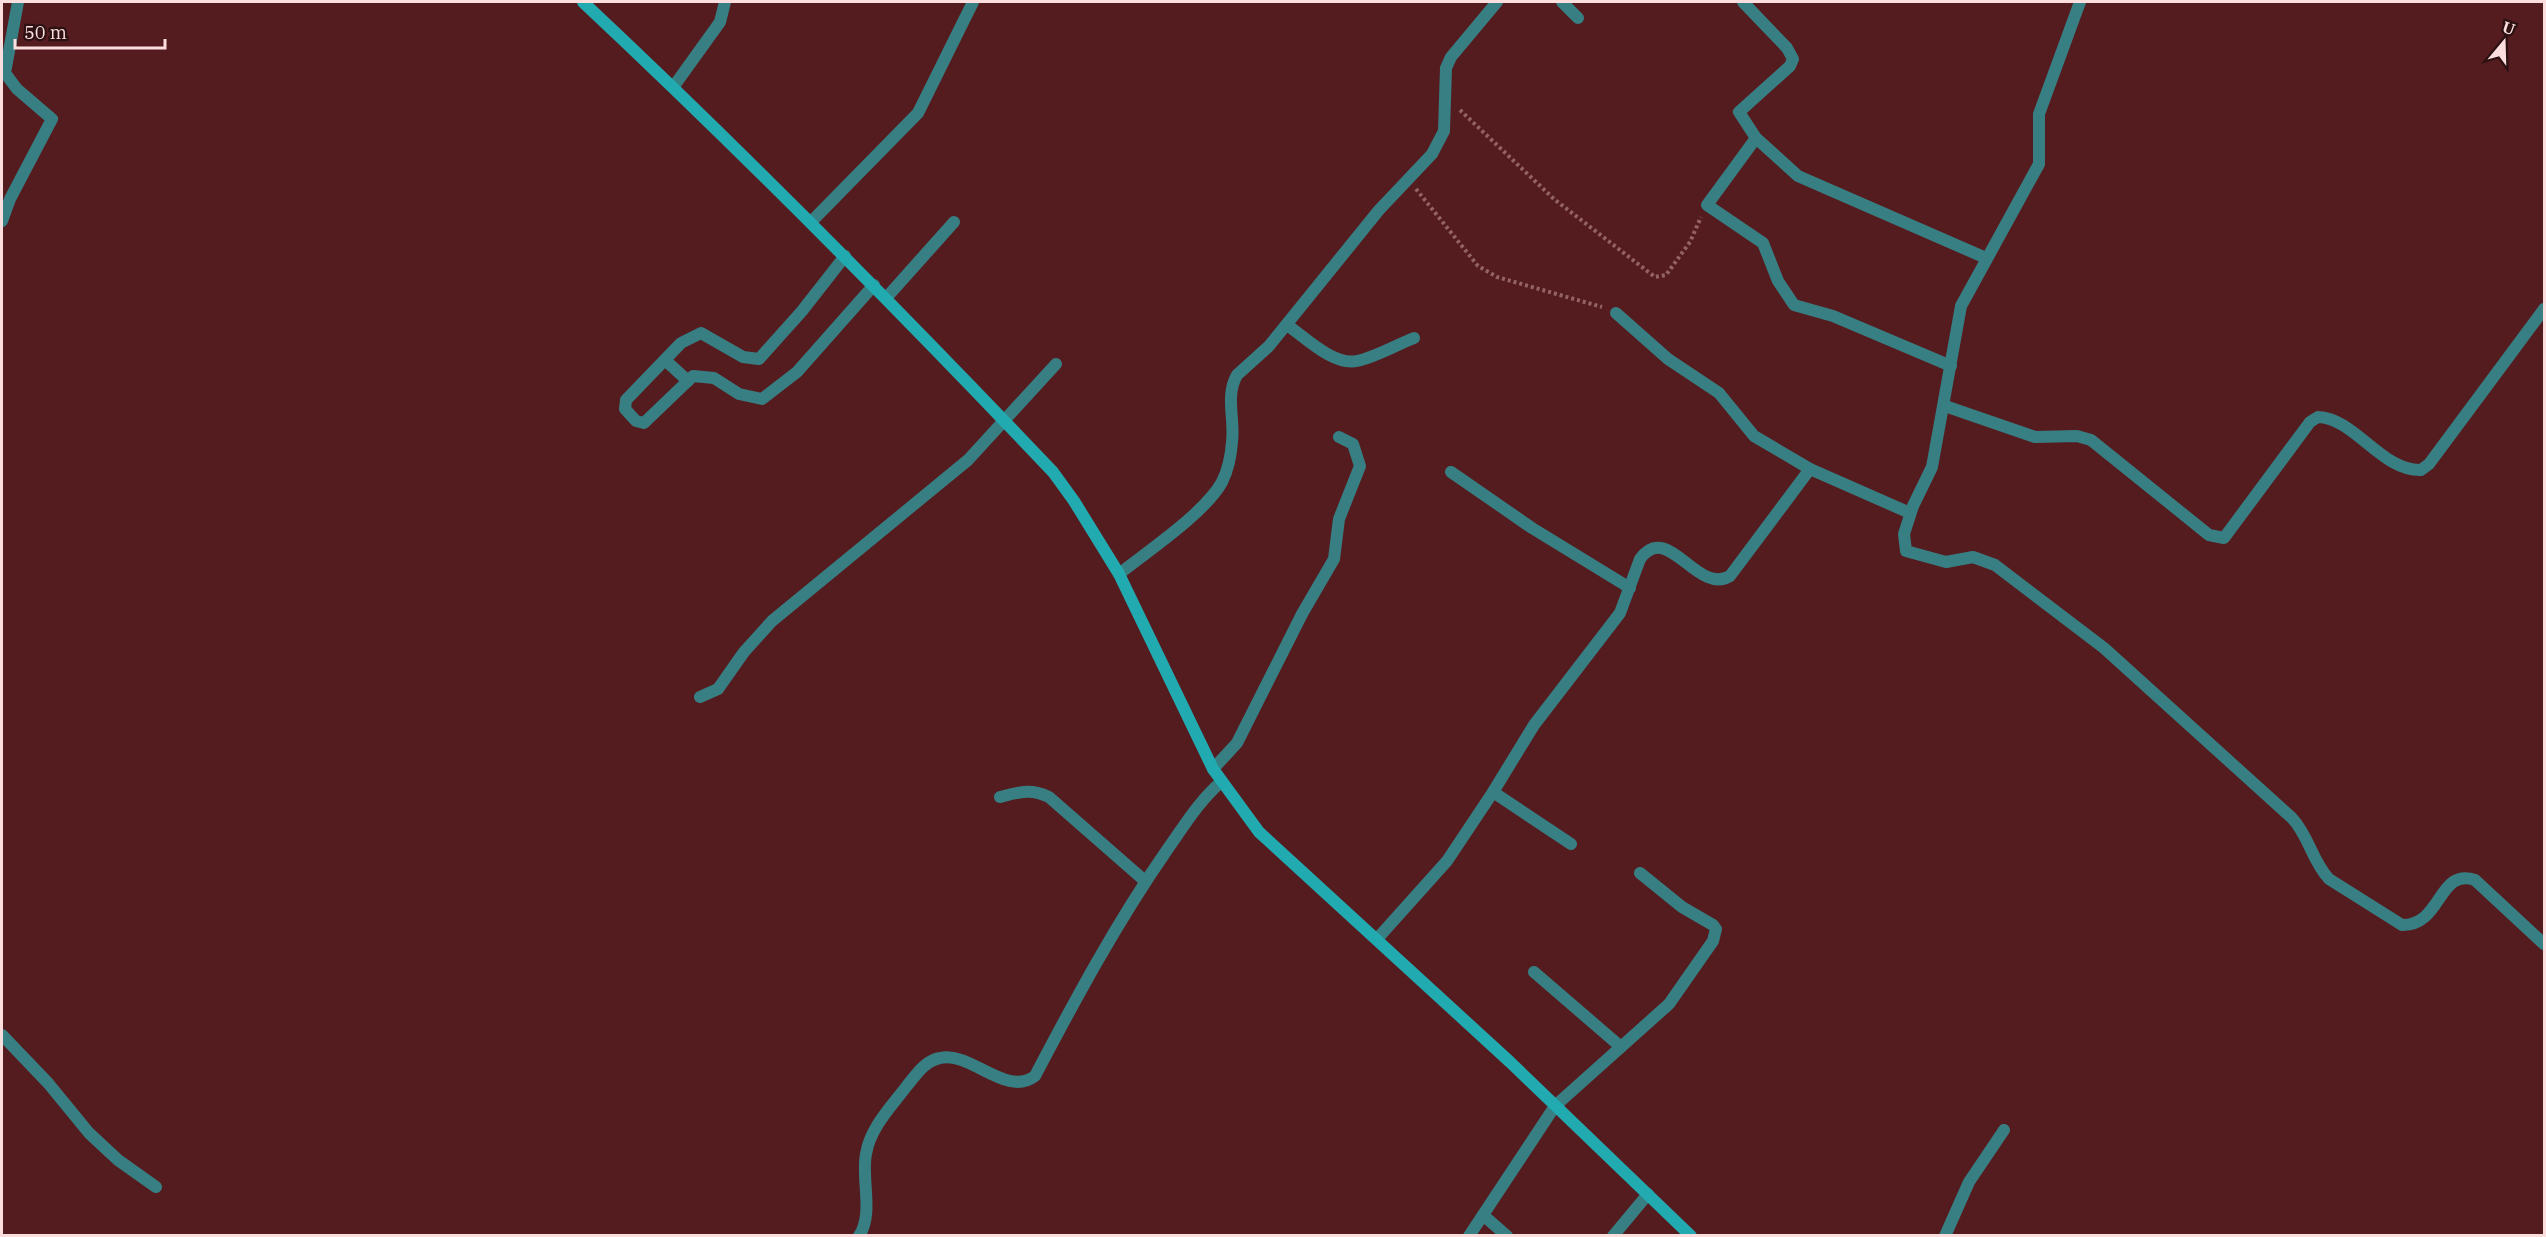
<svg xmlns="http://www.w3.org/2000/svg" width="2546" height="1237" font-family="'IBM Plex Serif',serif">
  <rect width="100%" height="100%" fill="#551c20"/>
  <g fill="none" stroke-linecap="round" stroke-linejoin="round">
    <g stroke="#936366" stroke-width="4" stroke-dasharray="3 3" stroke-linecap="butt">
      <path d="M 1460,110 L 1554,199 L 1655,277 L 1666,275 L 1690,242 L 1701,217"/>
      <path d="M 1416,189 L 1478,266 L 1497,277 L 1602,307"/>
    </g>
    <g stroke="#377f82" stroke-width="12">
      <path d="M 845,256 L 802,311 L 759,359 L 743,357 L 701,333 L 681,343 L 626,400 L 625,409 L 636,421 L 644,423 L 693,376 L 714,378 L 739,394 L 762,399 L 797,372 L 874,285"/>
      <path d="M 665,360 L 688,381"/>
      <path d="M 700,697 L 718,689 L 744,652 L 772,621 L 968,460 L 1056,364"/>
    </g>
    <g stroke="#377f82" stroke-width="12">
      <path d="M 1562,2 L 1578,18"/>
      <path d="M 1743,2 L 1787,48 L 1793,59 L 1790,66 L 1739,112 L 1756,138 L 1798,176 L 1986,258"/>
      <path d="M 2080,2 L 2039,114 L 2039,164 L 1961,306 L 1932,467 L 1913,506 L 1904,534 L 1906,551 L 1946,562 L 1973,557 L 1995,565 L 2104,648 L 2292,818 C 2309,836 2312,861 2329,879 L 2402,925 C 2442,926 2438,867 2475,880 L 2544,944"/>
      <path d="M 674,86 L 720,22 L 725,2"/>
      <path d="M 1756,138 L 1707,205 L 1763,243 L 1778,281 L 1794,305 L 1833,316 L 1951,366"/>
      <path d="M 2,221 L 10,199 L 52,119 L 17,89 L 5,73 L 18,2"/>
      <path d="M 811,222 L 918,113 L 973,2"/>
      <path d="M 887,297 L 954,222"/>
      <path d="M 1616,313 L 1668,359 L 1719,393 L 1754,436 L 1810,469 L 1910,513"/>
      <path d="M 1287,325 C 1305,337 1333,366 1357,361 C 1376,357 1396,345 1414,338"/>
      <path d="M 1945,406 L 2035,437 L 2077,436 L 2091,440 L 2209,535 L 2224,538 L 2310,422 L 2318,417 C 2355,418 2381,471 2421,470 L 2429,464 L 2544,309"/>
      <path d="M 1451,472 L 1532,528 L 1630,588"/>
      <path d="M 1119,574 C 1148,551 1205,513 1222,482 C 1228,470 1231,456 1232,442 C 1235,419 1225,396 1237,375 L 1269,346 L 1379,210 L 1432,154 L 1444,131 L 1446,68 L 1451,57 L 1497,2"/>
      <path d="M 1213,769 L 1237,743 L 1302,614 L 1334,559 L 1339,519 L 1360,466 L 1353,444 L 1339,437"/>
      <path d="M 1493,792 L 1571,844"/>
      <path d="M 1000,797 C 1019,792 1031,788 1049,797 L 1145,881"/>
      <path d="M 1377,939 L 1447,861 L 1493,792 L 1534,725 L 1620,613 L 1640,559 C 1668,520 1697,596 1730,576 L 1810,469"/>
      <path d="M 1534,972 L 1621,1047"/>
      <path d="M 2,1035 L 48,1083 L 89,1133 L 118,1160 L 156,1187"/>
      <path d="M 1483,1215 L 1507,1236"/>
      <path d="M 859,1236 C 874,1214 861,1179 866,1154 C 870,1128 891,1107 906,1087 C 916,1075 924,1061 940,1058 C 971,1051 1006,1098 1035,1076 C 1076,998 1117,922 1167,850 C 1184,826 1199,801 1221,782"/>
      <path d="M 1469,1236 L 1555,1106 L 1669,1004 L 1713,941 L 1716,929 L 1713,925 L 1682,907 L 1640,873"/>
      <path d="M 1613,1236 L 1648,1194"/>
      <path d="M 1945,1236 L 1969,1182 L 2004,1130"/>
    </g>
    <path stroke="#21aab0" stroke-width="12" d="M 583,2 C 745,154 900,311 1053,472 L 1074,501 L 1119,574 L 1213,769 L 1259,832 L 1510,1062 L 1691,1236"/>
  </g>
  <rect width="2546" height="1237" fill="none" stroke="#fddede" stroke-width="6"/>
  <g transform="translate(2504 42) rotate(19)" stroke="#2b1112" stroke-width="4.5" paint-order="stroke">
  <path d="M0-4.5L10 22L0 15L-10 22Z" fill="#fddede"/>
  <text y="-9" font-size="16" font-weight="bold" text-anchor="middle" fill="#fddede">U</text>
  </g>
  <path d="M15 39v9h150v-9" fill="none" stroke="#fddede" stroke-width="3"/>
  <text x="24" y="39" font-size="18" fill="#fddede" stroke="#2b1112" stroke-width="4.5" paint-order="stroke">50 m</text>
</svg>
